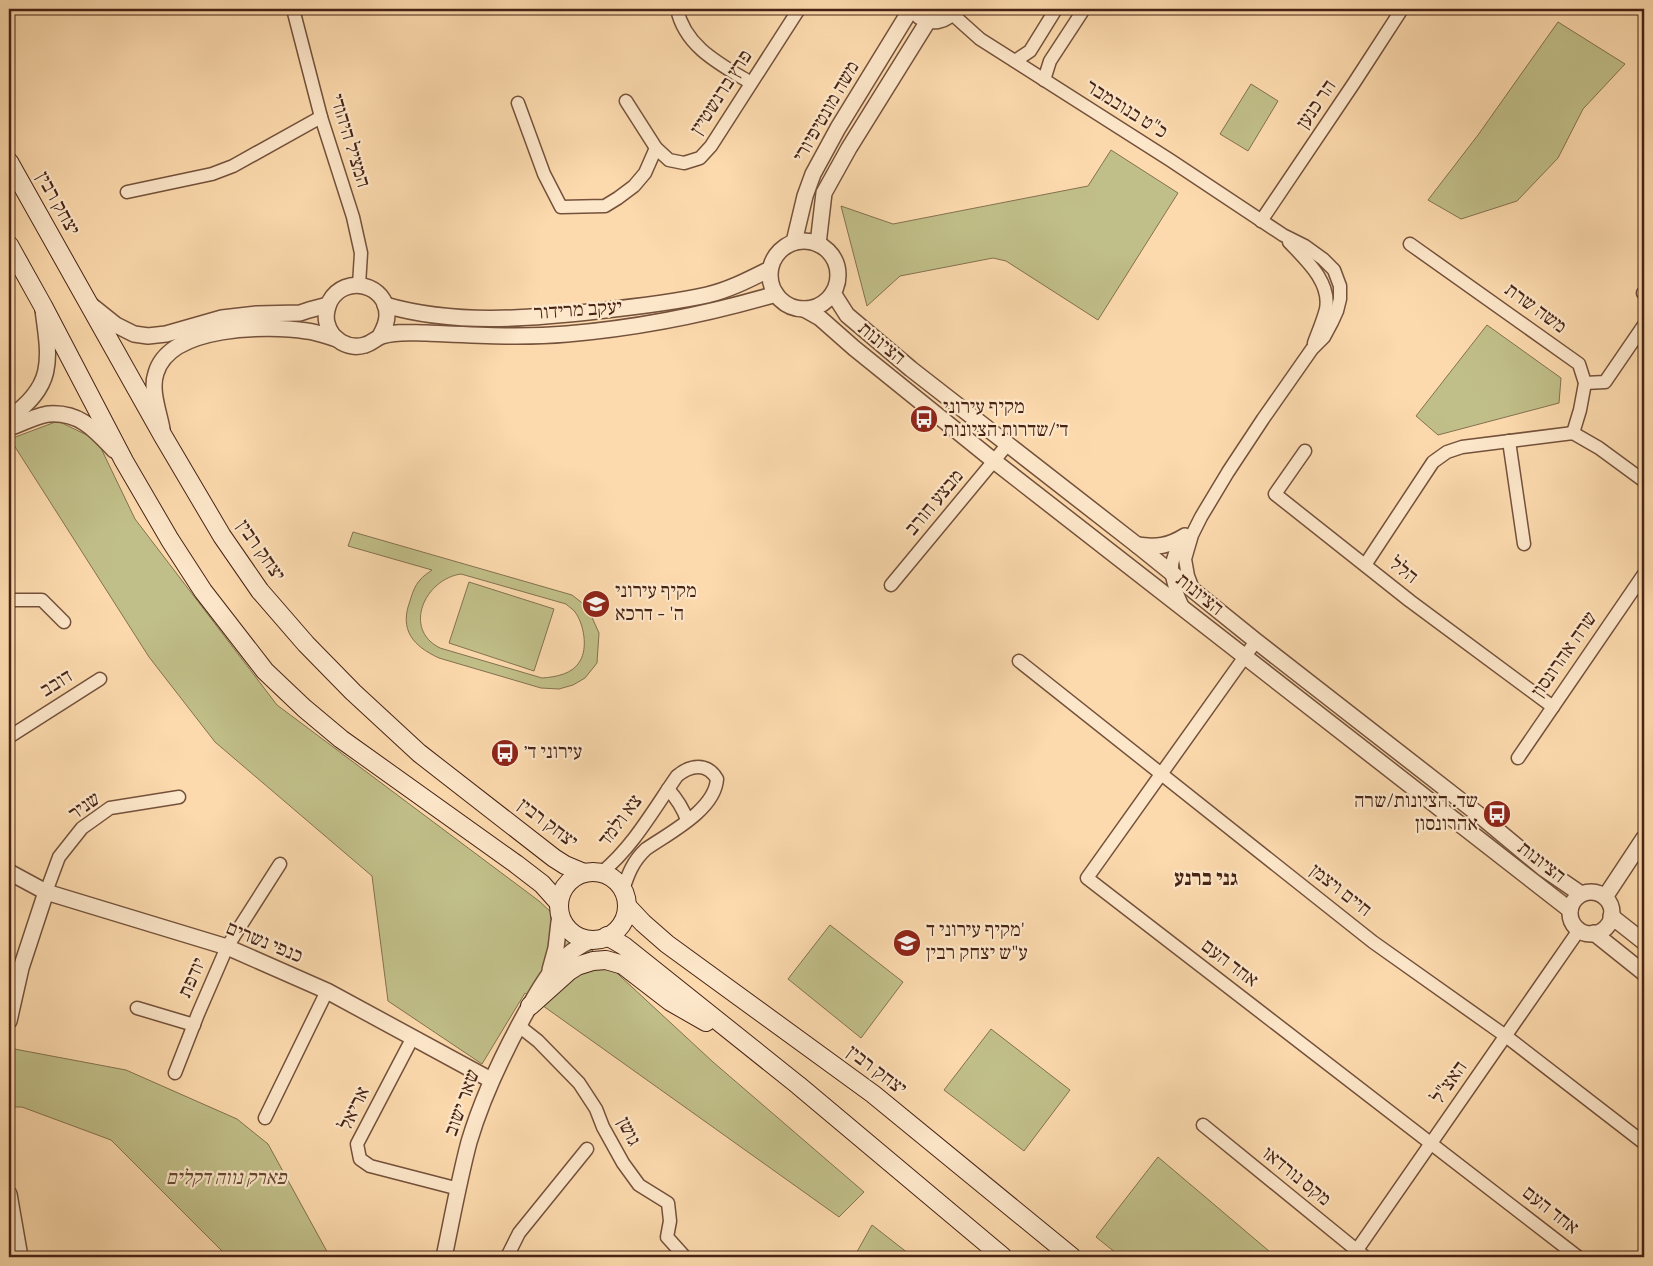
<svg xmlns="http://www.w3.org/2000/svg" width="1653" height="1266" font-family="Vollkorn,'Frank Ruhl Libre',serif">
  <rect width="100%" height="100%" fill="#fcdaad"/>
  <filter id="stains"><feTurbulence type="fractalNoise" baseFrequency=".004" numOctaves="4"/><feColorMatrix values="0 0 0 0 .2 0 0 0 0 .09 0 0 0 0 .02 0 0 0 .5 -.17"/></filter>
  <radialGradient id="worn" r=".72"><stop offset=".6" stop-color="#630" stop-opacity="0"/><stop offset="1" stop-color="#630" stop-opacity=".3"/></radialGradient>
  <g fill="#c1bf89" stroke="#84714f" fill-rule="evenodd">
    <path d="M 1558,22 L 1625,64 L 1583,109 L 1558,158 L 1517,201 L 1461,219 L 1428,200 L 1478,135 Z"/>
    <path d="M 1251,84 L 1278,101 L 1248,151 L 1220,134 Z"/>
    <path d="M 1111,150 L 1178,193 L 1098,320 L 1006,261 L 993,258 L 900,276 L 867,306 L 841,206 L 893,224 L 1088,186 Z"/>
    <path d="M 1487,325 L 1561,378 L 1559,403 L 1438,435 L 1416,416 Z"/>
    <path d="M 58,421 L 97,440 L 135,519 L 277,705 L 539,901 L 713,1062 L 864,1192 L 839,1217 L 525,993 L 482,1064 L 388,1001 L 372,876 L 215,742 L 149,657 L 10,439 Z"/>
    <path d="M 353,532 L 572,595 L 581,602 L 590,613 L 599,633 L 597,663 L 585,678 L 573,685 L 559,689 L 541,688 L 439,658 C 413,646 399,630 410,601 C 412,594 415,585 420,580 C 423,576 428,573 432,570 L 348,546 ZM 461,574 L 566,604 C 569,607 573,609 575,612 C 584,624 588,648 580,661 C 573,674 556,677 542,678 L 440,648 C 402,629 425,579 461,574 Z"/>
    <path d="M 469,582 L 554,609 L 534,671 L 449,643 Z"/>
    <path d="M 830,925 L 903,982 L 861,1038 L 788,979 Z"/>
    <path d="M 991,1029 L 1070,1090 L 1024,1151 L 944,1090 Z"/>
    <path d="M 9,1048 L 126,1070 L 237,1119 L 268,1144 L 330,1257 L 228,1257 L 111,1140 L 22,1107 L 9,1107 Z"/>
    <path d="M 1158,1157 L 1276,1257 L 1121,1257 L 1096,1237 Z"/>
    <path d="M 872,1225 L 913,1257 L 854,1257 Z"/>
  </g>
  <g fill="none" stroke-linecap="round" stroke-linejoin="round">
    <defs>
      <g id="minor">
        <path d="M 293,9 L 321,117 L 353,217 L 361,253 L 359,285"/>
        <path d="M 677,9 C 685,47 720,64 751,83"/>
        <path d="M 951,13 L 980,39 L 1170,160 L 1283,235 L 1305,246 L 1323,259 L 1334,270 L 1340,286 L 1340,299 L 1337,311 L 1332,322 L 1324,337 L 1312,349 L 1263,419 L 1228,472 L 1201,517 L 1192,535 L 1185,559 L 1188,576 L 1193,589"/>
        <path d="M 1015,61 L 1030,51 L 1056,9"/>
        <path d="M 1044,80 L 1050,61 L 1084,9"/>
        <path d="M 626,101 L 656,148 L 669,160 L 684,163 L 700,158 L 711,146 L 799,9"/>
        <path d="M 518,103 L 544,174 L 561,207 L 605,206 L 618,198 L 634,186 L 645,173 L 656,148"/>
        <path d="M 127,192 L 212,174 L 233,166 L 321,117"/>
        <path d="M 1261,221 L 1354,83 L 1402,9"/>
        <path d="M 1289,242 C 1306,260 1331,282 1326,309 C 1323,321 1318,332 1314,343"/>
        <path d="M 1410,244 L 1579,364 L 1585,383 L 1580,410 L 1573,433"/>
        <path d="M 1643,293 L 1644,294"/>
        <path d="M 1585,383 L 1605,382 L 1644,325"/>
        <path d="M 1509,441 L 1524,544"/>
        <path d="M 1305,451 L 1275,494 L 1410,601 L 1553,707"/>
        <path d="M 1365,565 L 1433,462 L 1447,452 L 1462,447 L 1573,433 L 1599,448 L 1644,481"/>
        <path d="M 891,585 L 1007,445"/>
        <path d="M 9,603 L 13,600 L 42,600 L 64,622"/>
        <path d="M 1184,609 C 1170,580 1165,563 1185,536"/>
        <path d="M 1256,641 L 1087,878 L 1578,1257"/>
        <path d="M 1019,661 L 1373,942 L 1507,1037 L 1644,1143"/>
        <path d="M 9,737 L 100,679"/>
        <path d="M 1518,758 L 1644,574"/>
        <path d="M 668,789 C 677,799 683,808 687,820"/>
        <path d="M 601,873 C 633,847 654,809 677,776 C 690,765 707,762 717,779 C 715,810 669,833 646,849 C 633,861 628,874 623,890"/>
        <path d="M 46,892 L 59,857 L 82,828 L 110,808 L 179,797"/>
        <path d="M 137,1008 L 194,1025"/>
        <path d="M 519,1026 L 538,1041 L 579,1083 L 596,1109 L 603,1127 L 623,1163 L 639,1185 L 668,1203 L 670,1221 L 667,1237 L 685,1257"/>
        <path d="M 413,1037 L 357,1144 L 360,1159 L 370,1166 L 459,1189"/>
        <path d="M 175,1073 L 198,1014 L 227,947 L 280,864"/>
        <path d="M 265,1118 L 327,991"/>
        <path d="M 1203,1125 L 1365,1257"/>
        <path d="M 507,1257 L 519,1233 L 587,1149"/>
        <path d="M 1352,1257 L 1579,930"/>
      </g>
      <g id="tertiary">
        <path d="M 919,16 C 932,24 946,22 954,9"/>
        <circle cx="804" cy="275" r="34"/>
        <path d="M 794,242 L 805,196 L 813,174 L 838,128 L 911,9"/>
        <path d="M 818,244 L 824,193 L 849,148 L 928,21"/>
        <path d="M 833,293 L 847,315 L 911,369 L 1137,545 L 1256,641 L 1478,814 L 1543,868 L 1581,894"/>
        <path d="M 91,305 L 116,325 L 134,334 L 148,336 L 166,334 L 222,318 L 257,314 L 300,313 L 309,310 L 328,305"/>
        <path d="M 385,305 C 454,325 527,319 597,311 C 634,307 671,303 707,295 C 729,290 750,279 770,269"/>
        <path d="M 804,309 L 820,318 L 854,348 L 994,461 L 1570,910"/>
        <path d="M 380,336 C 384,329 387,323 387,315 C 387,284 345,274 330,301 C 327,308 325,316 327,323 C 331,340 349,350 365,345 C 372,343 376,338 382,336 C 396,331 412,333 427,333 C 473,335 521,338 567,334 C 638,328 708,314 776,294"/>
        <path d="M 9,418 C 55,386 50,360 43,310"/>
        <path d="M 9,428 C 20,424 38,415 49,414 C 80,412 95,430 114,450"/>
        <path d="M 162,429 C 159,412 150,390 156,373 C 170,325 268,325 307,331 C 317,332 327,336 337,339"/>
        <path d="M 1137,545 C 1156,548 1169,546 1185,536"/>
        <path d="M 9,872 L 46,892 L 227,947 L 327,991 L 491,1080"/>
        <circle cx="1591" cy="913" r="21"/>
        <path d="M 1605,897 L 1644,838"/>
        <path d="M 1611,916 L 1644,942"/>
        <path d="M 1594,933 L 1644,973"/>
        <path d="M 550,970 L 556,948 L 560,913"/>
        <path d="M 9,1021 L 21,968 L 46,892"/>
        <path d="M 9,1194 L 20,1257"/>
        <path d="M 444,1257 C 452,1219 459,1180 469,1142 C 482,1098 502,1056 524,1016 C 543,982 556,955 594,939"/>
      </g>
      <g id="secondary">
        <path d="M 9,162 L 163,436 L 222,536 L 260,591 L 306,644 L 353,692 L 419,753 L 554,858 L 565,865 L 584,873"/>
        <path d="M 9,245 L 43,306 L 124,461 L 170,540 L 203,591 L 265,671 L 304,708 L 341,739 L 516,864 L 542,884 L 559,903"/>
        <circle cx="593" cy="906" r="34"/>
        <path d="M 627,906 L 643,923 L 667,944 L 873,1094 L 1072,1257"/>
        <path d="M 607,936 L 624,946 L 798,1085 L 1003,1257"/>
        <path d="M 530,1006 L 569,971 L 577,966 L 593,961 L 606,960 L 623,965 L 671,1002 L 706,1022"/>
      </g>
    </defs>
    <use href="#minor" stroke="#74513b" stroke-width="15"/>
    <use href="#tertiary" stroke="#74513b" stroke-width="18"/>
    <use href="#secondary" stroke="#472315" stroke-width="20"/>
    <use href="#minor" stroke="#fde7ca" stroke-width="12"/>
    <use href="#tertiary" stroke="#fde7ca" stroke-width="15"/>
    <use href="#secondary" stroke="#fde7ca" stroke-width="18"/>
  </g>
  <defs>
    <symbol id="bus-disc" viewBox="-11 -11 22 22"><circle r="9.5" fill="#8f2418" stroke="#fde7ca"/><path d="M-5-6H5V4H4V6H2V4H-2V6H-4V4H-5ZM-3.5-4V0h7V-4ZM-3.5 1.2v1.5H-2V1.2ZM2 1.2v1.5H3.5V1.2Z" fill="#fff"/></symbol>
    <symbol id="school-disc" viewBox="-11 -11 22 22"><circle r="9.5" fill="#8f2418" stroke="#fde7ca"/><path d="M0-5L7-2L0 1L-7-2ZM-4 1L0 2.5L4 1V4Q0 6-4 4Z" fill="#fff"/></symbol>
  </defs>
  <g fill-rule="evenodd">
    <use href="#bus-disc" x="908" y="403" width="32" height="32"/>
    <use href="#school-disc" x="580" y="588" width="32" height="32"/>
    <use href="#bus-disc" x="489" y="737" width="32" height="32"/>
    <use href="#bus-disc" x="1481" y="798" width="32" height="32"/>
    <use href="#school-disc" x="891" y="927" width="32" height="32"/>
  </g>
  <g text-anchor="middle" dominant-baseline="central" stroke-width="4.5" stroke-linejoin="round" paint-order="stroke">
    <g font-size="20" fill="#472315" stroke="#fde7ca">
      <text transform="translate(722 93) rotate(-57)">פרץ ברנשטיין</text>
      <text transform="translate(1317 105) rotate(-56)">הר כנען</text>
      <text transform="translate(1126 110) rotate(32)">כ"ט בנובמבר</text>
      <text transform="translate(827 112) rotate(-60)">משה מונטיפיורי</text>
      <text transform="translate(349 141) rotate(73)">המציל היהודי</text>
      <text transform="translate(57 204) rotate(61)">יצחק רבין</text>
      <text transform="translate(1535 309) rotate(36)">משה שרת</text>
      <text transform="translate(578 311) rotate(-4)">יעקב מרידור</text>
      <text transform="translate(881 344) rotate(40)">הציונות</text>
      <text transform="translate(935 503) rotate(-50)">מבצע חורב</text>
      <text transform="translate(260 551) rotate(55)">יצחק רבין</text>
      <text transform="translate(1403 571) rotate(38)">הלל</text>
      <text transform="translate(1199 595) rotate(39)">הציונות</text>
      <text transform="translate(1565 655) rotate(-55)">שרה אהרונסון</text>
      <text transform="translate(57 684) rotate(-32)">דובב</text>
      <text transform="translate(85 807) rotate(-35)">שניר</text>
      <text transform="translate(621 821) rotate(-53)">צא ולמד</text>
      <text transform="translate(547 824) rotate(37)">יצחק רבין</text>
      <text transform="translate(1541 863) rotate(38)">הציונות</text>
      <text transform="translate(1340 891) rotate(38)">חיים ויצמן</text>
      <text transform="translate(264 943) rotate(22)">כנפי נשרים</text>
      <text transform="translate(1229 964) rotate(37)">אחד העם</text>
      <text transform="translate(193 978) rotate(-66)">יודפת</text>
      <text transform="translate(876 1071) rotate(37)">יצחק רבין</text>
      <text transform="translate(1450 1083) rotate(-55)">האצ"ל</text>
      <text transform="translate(463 1103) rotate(-70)">שאר ישוב</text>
      <text transform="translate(355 1109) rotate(-64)">אריאל</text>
      <text transform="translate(628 1132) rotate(63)">גושן</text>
      <text transform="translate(1296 1177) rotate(39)">מקס נורדאו</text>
      <text transform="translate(1550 1211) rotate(38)">אחד העם</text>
    </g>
    <g font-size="20" fill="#472315" stroke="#fde7ca" text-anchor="start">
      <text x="943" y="408">מקיף עירוני<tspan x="943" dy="23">ד׳/שדרות הציונות</tspan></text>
      <text x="615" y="592">מקיף עירוני<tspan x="615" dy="23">ה' - דרכא</tspan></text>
      <text x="524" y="753">עירוני ד׳</text>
      <text x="1478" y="802" text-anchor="end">שד. הציונות/שרה<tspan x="1478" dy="23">אהרונסון</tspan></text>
      <text x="926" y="931">מקיף עירוני ד'<tspan x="926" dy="23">ע"ש יצחק רבין</tspan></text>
    </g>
    <g font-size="20" font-style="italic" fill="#664a32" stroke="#fde7ca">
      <text x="226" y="1179">פארק נווה דקלים</text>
    </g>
    <g font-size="21" font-weight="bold" fill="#472315" stroke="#fde7ca">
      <text x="1206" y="879">גני ברנע</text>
    </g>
  </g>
  <rect width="1653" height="1266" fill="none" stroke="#fcdaad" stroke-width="30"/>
  <rect x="10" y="10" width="1633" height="1246" fill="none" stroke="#472315" stroke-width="2.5"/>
  <rect x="15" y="15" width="1623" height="1236" fill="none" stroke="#472315"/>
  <rect width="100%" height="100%" filter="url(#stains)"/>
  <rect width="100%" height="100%" fill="url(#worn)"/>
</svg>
